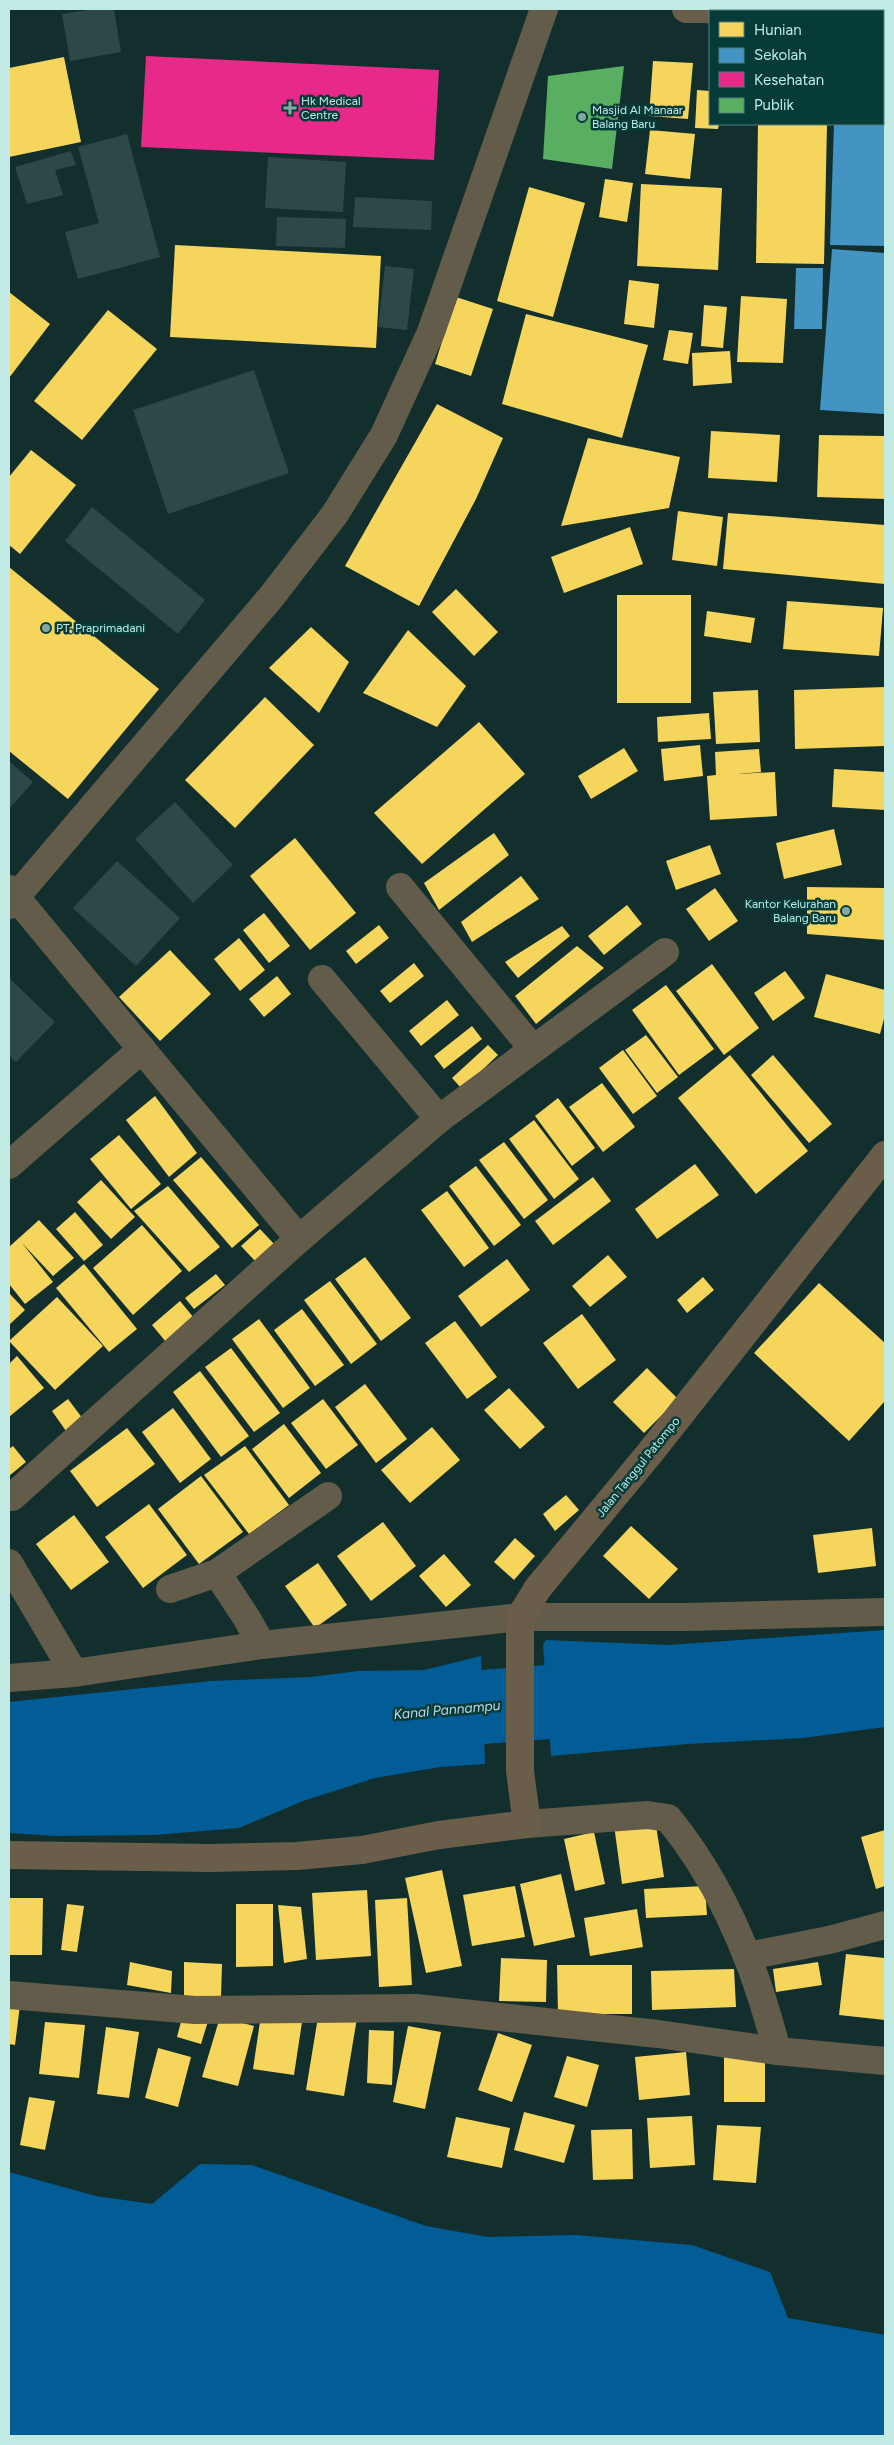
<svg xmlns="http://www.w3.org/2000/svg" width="894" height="2445" font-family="Figtree,sans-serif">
  <rect width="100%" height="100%" fill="#122f2e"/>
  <g fill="#025c95">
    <path d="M 885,1630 L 885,1727 L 803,1738 L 688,1744 L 551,1756 L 543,1645 L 546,1640 L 668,1645 Z"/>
    <path d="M 481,1656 L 485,1764 L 440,1767 L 375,1778 L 303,1801 L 239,1828 L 155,1835 L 55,1836 L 9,1833 L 9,1702 L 211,1681 L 311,1677 L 358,1671 L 424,1670 Z"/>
    <path d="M 200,2164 L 252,2165 L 426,2226 L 488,2237 L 575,2235 L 692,2245 L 770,2272 L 788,2318 L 885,2335 L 885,2436 L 9,2436 L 9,2172 L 96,2196 L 152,2204 Z"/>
  </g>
  <g fill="#f6d55c">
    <path d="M 64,57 L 81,142 L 9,157 L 9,68 Z"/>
    <path d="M 653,61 L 693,63 L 688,119 L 649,116 Z"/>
    <path d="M 697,90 L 710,91 L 710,124 L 719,124 L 718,129 L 695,128 Z"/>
    <path d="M 758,124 L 827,124 L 824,264 L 756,263 Z"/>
    <path d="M 650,130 L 695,134 L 690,179 L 645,174 Z"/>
    <path d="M 605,179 L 633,183 L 627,222 L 599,217 Z"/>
    <path d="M 641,184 L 722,188 L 718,270 L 637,266 Z"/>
    <path d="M 529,187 L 585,203 L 553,317 L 497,301 Z"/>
    <path d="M 175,245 L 381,256 L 376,348 L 170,337 Z"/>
    <path d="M 629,280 L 659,284 L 654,328 L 624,324 Z"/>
    <path d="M 9,292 L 50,324 L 9,378 Z"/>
    <path d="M 741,296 L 787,299 L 783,363 L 737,362 Z"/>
    <path d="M 456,297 L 493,309 L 471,376 L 435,364 Z"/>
    <path d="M 704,305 L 727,307 L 723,348 L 701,346 Z"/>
    <path d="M 108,310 L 157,349 L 82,440 L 34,401 Z"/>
    <path d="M 526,314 L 648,345 L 622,438 L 502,404 Z"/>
    <path d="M 669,330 L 693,333 L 688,364 L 663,360 Z"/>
    <path d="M 730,351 L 732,383 L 693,386 L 692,353 Z"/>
    <path d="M 437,404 L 503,438 L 476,499 L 419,606 L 345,566 Z"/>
    <path d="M 711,431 L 780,435 L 777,482 L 708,478 Z"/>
    <path d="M 819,435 L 885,436 L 885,499 L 817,497 Z"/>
    <path d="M 588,438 L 680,457 L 669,508 L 561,526 Z"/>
    <path d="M 31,450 L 76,485 L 20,554 L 9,545 L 9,477 Z"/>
    <path d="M 678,511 L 723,517 L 717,566 L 672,560 Z"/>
    <path d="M 728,513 L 885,525 L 885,584 L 723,569 Z"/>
    <path d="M 630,527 L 643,564 L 564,593 L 551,557 Z"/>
    <path d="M 9,567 L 159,689 L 68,799 L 9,751 Z"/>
    <path d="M 456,589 L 498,632 L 474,656 L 432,612 Z"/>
    <rect x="617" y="595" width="74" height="108"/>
    <path d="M 787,601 L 883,608 L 879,656 L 783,649 Z"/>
    <path d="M 707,611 L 755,618 L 751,643 L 704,636 Z"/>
    <path d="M 311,627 L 349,662 L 319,713 L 269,668 Z"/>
    <path d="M 408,630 L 466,686 L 437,727 L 363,693 Z"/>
    <path d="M 885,687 L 885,746 L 795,749 L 794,690 Z"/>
    <path d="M 758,690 L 760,742 L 716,744 L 713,692 Z"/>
    <path d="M 265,697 L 314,745 L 235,828 L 185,780 Z"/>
    <path d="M 709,713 L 711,739 L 658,742 L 657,717 Z"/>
    <path d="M 479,722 L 525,774 L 422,864 L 374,813 Z"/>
    <path d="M 700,745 L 703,776 L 664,781 L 661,749 Z"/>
    <path d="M 624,748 L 638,771 L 591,799 L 578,776 Z"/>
    <path d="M 759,749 L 761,772 L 738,774 L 775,772 L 777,816 L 710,820 L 707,776 L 716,775 L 715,752 Z"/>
    <path d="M 834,769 L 885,772 L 885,810 L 832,807 Z"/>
    <path d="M 834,829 L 842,865 L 784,879 L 776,843 Z"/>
    <path d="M 494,833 L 509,855 L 439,910 L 424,883 Z"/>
    <path d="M 295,838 L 356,913 L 310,950 L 250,876 Z"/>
    <path d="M 710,845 L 721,874 L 676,890 L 666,861 Z"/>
    <path d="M 521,876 L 539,899 L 472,942 L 461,922 Z"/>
    <path d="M 807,887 L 885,888 L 885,940 L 807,934 Z"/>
    <path d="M 715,888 L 738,921 L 709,941 L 686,909 Z"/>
    <path d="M 627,905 L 642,924 L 604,955 L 588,936 Z"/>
    <path d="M 264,913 L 290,946 L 269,963 L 243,930 Z"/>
    <path d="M 379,925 L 389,938 L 356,964 L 346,951 Z"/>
    <path d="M 562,926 L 570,936 L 518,978 L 505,962 Z"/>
    <path d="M 239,938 L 265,970 L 240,991 L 214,959 Z"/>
    <path d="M 577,946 L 604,968 L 536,1024 L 515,996 Z"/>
    <path d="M 170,950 L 211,994 L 160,1041 L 119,997 Z"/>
    <path d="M 414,963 L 424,976 L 390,1003 L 380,991 Z"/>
    <path d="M 712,964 L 759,1028 L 724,1055 L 676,991 Z"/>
    <path d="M 785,971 L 805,998 L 773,1021 L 754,993 Z"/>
    <path d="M 826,974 L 885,990 L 885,1015 L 880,1034 L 814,1017 Z"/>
    <path d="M 277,976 L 291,994 L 264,1017 L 249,999 Z"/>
    <path d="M 666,985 L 714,1049 L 679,1075 L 632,1010 Z"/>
    <path d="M 447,1000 L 459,1015 L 421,1046 L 409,1031 Z"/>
    <path d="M 472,1026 L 482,1039 L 444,1069 L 434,1056 Z"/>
    <path d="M 646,1035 L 678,1077 L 657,1093 L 625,1050 Z"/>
    <path d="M 488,1045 L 498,1055 L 462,1089 L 452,1078 Z"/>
    <path d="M 623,1050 L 657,1096 L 633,1114 L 599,1068 Z"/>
    <path d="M 730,1055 L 808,1151 L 756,1194 L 678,1098 Z"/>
    <path d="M 773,1055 L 832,1124 L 809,1143 L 751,1075 Z"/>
    <path d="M 602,1083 L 635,1127 L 603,1152 L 569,1107 Z"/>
    <path d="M 155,1096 L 197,1153 L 169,1177 L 126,1120 Z"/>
    <path d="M 558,1098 L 595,1148 L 572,1166 L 535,1116 Z"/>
    <path d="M 534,1120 L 579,1179 L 554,1199 L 509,1139 Z"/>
    <path d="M 119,1135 L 161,1184 L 131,1209 L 90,1159 Z"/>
    <path d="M 504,1142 L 548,1200 L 524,1219 L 479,1160 Z"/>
    <path d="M 201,1157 L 259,1225 L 232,1248 L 173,1180 Z"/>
    <path d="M 695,1164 L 719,1195 L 657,1239 L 635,1209 Z"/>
    <path d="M 476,1166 L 521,1225 L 494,1246 L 449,1186 Z"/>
    <path d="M 593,1177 L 611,1201 L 553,1245 L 535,1221 Z"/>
    <path d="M 101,1180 L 135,1217 L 111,1239 L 77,1202 Z"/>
    <path d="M 168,1186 L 220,1247 L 189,1272 L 134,1211 Z"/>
    <path d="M 447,1191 L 489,1248 L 464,1267 L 421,1210 Z"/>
    <path d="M 75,1212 L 103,1245 L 84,1261 L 56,1229 Z"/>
    <path d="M 39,1220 L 74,1258 L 53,1276 L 22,1243 L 53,1282 L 25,1304 L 9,1284 L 9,1247 Z"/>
    <path d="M 142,1225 L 182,1271 L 133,1315 L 93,1268 Z"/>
    <path d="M 260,1229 L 275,1245 L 256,1262 L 241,1246 Z"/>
    <path d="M 608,1255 L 627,1277 L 590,1307 L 572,1286 Z"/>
    <path d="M 365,1257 L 411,1318 L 381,1341 L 335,1279 Z"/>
    <path d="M 507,1259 L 530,1290 L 481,1327 L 458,1296 Z"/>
    <path d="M 84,1264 L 137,1329 L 109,1352 L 56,1288 Z"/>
    <path d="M 216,1274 L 225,1285 L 194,1309 L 185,1298 Z"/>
    <path d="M 703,1277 L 714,1290 L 687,1313 L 677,1300 Z"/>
    <path d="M 330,1281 L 377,1344 L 351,1364 L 304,1300 Z"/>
    <path d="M 819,1283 L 885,1343 L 885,1401 L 849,1441 L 754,1353 Z"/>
    <path d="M 9,1293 L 25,1310 L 9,1325 Z"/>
    <path d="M 57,1297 L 103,1346 L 55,1390 L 9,1341 Z"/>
    <path d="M 180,1301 L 194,1318 L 166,1342 L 152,1325 Z"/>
    <path d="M 302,1309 L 344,1365 L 315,1386 L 274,1330 Z"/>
    <path d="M 582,1314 L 616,1360 L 578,1389 L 543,1343 Z"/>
    <path d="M 259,1319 L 310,1388 L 283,1408 L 232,1339 Z"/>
    <path d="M 455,1321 L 497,1377 L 467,1399 L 425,1343 Z"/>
    <path d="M 231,1348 L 280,1413 L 254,1432 L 205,1367 Z"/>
    <path d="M 17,1356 L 44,1388 L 9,1417 L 9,1364 Z"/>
    <path d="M 647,1368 L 678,1399 L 644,1433 L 613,1402 Z"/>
    <path d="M 200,1371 L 249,1436 L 221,1457 L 173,1392 Z"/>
    <path d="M 365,1384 L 407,1439 L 376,1463 L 335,1407 Z"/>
    <path d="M 509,1388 L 545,1427 L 520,1449 L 484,1410 Z"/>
    <path d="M 68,1399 L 83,1419 L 66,1431 L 52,1411 Z"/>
    <path d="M 323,1399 L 358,1445 L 326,1469 L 291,1423 Z"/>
    <path d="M 173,1408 L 211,1459 L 180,1483 L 142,1432 Z"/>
    <path d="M 284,1424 L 321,1473 L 289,1498 L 252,1449 Z"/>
    <path d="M 432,1427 L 460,1460 L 410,1503 L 381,1470 Z"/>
    <path d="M 127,1428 L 155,1464 L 97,1507 L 70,1471 Z"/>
    <path d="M 13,1446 L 26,1462 L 9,1476 L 9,1449 Z"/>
    <path d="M 245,1446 L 289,1505 L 249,1534 L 204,1475 Z"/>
    <path d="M 201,1476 L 243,1532 L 199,1564 L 158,1509 Z"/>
    <path d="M 566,1495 L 579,1510 L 555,1531 L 543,1514 Z"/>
    <path d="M 149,1504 L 187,1555 L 143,1588 L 105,1537 Z"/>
    <path d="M 74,1515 L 109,1562 L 71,1590 L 36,1544 Z"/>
    <path d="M 383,1522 L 416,1566 L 371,1601 L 337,1556 Z"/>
    <path d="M 631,1526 L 678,1569 L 649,1599 L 603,1556 Z"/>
    <path d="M 872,1528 L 876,1566 L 818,1573 L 813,1535 Z"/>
    <path d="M 515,1538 L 535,1556 L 514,1580 L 494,1562 Z"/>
    <path d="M 444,1554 L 471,1585 L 446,1607 L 419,1576 Z"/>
    <path d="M 318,1563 L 347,1605 L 315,1628 L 285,1586 Z"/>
    <path d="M 655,1819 L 664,1877 L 622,1884 L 614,1825 Z"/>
    <path d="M 885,1830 L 885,1886 L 876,1889 L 861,1837 Z"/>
    <path d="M 594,1832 L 605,1884 L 575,1891 L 564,1839 Z"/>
    <path d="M 442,1870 L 462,1966 L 426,1973 L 405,1878 Z"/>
    <path d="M 561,1874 L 575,1937 L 534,1946 L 520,1884 Z"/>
    <path d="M 515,1886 L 525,1937 L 472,1946 L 463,1895 Z"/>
    <path d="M 705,1886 L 707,1915 L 646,1918 L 644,1889 Z"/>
    <path d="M 367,1890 L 371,1956 L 316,1960 L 312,1893 Z"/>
    <path d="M 9,1898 L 43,1898 L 42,1955 L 9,1955 Z"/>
    <path d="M 407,1898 L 412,1985 L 379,1987 L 375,1900 Z"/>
    <path d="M 67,1904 L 84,1906 L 77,1952 L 61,1950 Z"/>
    <path d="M 236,1904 L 273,1904 L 273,1966 L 236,1967 Z"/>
    <path d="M 278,1905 L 301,1907 L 307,1959 L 284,1963 Z"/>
    <path d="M 637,1909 L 643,1947 L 590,1956 L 584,1918 Z"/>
    <path d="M 846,1954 L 885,1958 L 885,2020 L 839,2015 Z"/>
    <path d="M 501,1958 L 547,1960 L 546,2002 L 499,2001 Z"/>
    <path d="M 130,1962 L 172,1971 L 171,1993 L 127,1985 Z"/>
    <path d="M 184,1962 L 222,1964 L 221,1998 L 184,1997 Z"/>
    <path d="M 818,1962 L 822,1985 L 776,1992 L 773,1969 Z"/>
    <path d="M 557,1965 L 632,1965 L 632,2014 L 558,2014 Z"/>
    <path d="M 734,1969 L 736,2007 L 652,2010 L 651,1971 Z"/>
    <path d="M 9,2003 L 20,2005 L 15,2045 L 9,2044 Z"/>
    <path d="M 184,2010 L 209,2018 L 201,2044 L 177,2037 Z"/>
    <path d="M 319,2011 L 357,2018 L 344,2096 L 306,2090 Z"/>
    <path d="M 261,2015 L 302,2022 L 294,2075 L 253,2069 Z"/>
    <path d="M 220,2017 L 254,2026 L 238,2086 L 202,2077 Z"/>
    <path d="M 45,2022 L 85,2025 L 79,2078 L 39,2074 Z"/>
    <path d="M 408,2026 L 441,2032 L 425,2109 L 393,2102 Z"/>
    <path d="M 106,2027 L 139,2032 L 129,2098 L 97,2094 Z"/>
    <path d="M 369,2030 L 394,2031 L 392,2085 L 367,2083 Z"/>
    <path d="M 498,2033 L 532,2045 L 512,2102 L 478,2090 Z"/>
    <path d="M 158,2048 L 191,2057 L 178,2107 L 145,2098 Z"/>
    <path d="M 686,2052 L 690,2095 L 639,2100 L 635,2057 Z"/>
    <path d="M 567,2056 L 599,2065 L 587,2107 L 554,2097 Z"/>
    <path d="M 765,2056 L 765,2102 L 724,2102 L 724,2057 Z"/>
    <path d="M 29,2097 L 55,2101 L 45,2150 L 20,2145 Z"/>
    <path d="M 524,2112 L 575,2125 L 564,2163 L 514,2150 Z"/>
    <path d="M 692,2116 L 695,2165 L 650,2168 L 647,2118 Z"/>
    <path d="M 456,2117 L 510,2128 L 502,2168 L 447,2157 Z"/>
    <path d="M 717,2125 L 761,2127 L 756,2183 L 713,2180 Z"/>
    <path d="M 632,2129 L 633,2179 L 593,2180 L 591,2130 Z"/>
  </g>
  <g fill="#4393c3">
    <rect x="883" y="38" width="2" height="24"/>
    <path d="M 883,94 L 885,94 L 885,246 L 830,245 L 834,124 L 883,124 Z"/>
    <path d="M 832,249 L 885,253 L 884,414 L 820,410 Z"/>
    <path d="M 796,268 L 823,268 L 822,329 L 794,329 Z"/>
  </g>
  <path fill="#e7298a" d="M 146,56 L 439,70 L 434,160 L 141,147 Z"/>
  <path fill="#5aae61" d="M 624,66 L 612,169 L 543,159 L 548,76 Z"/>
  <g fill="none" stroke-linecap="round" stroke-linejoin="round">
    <path stroke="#025c95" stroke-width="74" d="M 382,1715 L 650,1694"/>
  </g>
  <g fill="#2d4846">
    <path d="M 94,9 L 114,9 L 121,52 L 70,61 L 62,14 Z"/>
    <path d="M 127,134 L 160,257 L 78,279 L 65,232 L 99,223 L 78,147 Z"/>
    <path d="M 71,151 L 76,165 L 55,170 L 63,195 L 27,204 L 15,167 Z"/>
    <path d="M 268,157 L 346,162 L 343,212 L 265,208 Z"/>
    <path d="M 355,197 L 432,201 L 431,230 L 353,227 Z"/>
    <path d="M 277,217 L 346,219 L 345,248 L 276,246 Z"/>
    <path d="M 385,266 L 414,269 L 407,330 L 378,327 Z"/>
    <path d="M 254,370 L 289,473 L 168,514 L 133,410 Z"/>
    <path d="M 92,507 L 205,600 L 178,634 L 65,541 Z"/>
    <path d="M 9,761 L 33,782 L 9,809 Z"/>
    <path d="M 175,802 L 233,865 L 193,903 L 135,839 Z"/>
    <path d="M 117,861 L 180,918 L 136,966 L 73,908 Z"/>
    <path d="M 9,978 L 55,1022 L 16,1062 L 9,1055 Z"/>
  </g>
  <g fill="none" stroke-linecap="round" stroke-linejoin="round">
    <g stroke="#645c4a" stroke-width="28">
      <path d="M 400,887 L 533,1049"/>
      <path d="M 9,889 L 299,1239"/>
      <path d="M 9,905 L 272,596 L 335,514 L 384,435 L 431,332 L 544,9"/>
      <path d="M 322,979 L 439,1119"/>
      <path d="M 9,1165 L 142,1049"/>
      <path d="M 12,1497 L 299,1239 L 439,1119 L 665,952"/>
      <path d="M 9,1563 L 74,1673"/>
      <path d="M 170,1589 L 217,1573"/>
      <path d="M 262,1645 L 246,1617 L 217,1573 L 328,1496"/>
      <path d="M 9,1678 L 74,1673 L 262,1645 L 520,1617 L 687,1617 L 885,1612"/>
      <path d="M 527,1824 L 647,1815 L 668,1818 C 723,1885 756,1967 777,2051"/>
      <path d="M 748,1956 L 829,1940 L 885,1925"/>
      <path d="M 9,1995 L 195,2010 L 416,2008 L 658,2034 L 777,2051 L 885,2061"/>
    </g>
    <g stroke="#6a5e4a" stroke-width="28">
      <path d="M 686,9 L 885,10"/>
      <path d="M 9,1855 L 209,1858 L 297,1856 L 362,1850 L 439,1835 L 527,1824 L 520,1771 L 520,1617 L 538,1588 L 649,1454 L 885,1155"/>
    </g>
  </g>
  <g fill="#84a9a5" stroke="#063b38" stroke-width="2">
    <path d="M287.5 100.5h5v5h5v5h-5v5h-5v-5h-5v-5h5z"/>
    <circle cx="582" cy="117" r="5"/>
    <circle cx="46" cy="628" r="5"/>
    <circle cx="846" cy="911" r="5"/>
  </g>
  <g text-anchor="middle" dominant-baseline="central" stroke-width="5" stroke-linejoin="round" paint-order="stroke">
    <g font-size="12" fill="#c1eae5" stroke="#063b38" text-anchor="start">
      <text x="301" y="101">Hk Medical<tspan x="301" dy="14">Centre</tspan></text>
      <text x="592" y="110">Masjid Al Manaar<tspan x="592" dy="14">Balang Baru</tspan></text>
      <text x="56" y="628">PT. Praprimadani</text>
      <text x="836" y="904" text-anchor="end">Kantor Kelurahan<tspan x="836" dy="14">Balang Baru</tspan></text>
    </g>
    <g font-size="12" fill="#c1eae5" stroke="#063b38">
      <text transform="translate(638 1467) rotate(-51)">Jalan Tanggul Patompo</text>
    </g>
    <g font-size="14" font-style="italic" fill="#c0d6eb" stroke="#063b38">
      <text transform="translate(447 1710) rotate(-5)">Kanal Pannampu</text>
    </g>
  </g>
  <rect width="894" height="2445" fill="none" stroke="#c1eae5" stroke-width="20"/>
  <rect x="709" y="10" width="175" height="115" fill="#063b38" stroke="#51817d"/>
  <rect x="719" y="22" width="25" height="15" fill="#f6d55c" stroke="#51817d"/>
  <text x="754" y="35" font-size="15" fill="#c1eae5">Hunian</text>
  <rect x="719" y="48" width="25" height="15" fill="#4393c3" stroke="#51817d"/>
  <text x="754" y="60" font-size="15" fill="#c1eae5">Sekolah</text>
  <rect x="719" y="72" width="25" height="15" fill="#e7298a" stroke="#51817d"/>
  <text x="754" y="85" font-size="15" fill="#c1eae5">Kesehatan</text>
  <rect x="719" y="98" width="25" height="15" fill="#5aae61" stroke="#51817d"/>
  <text x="754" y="110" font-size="15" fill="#c1eae5">Publik</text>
</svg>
